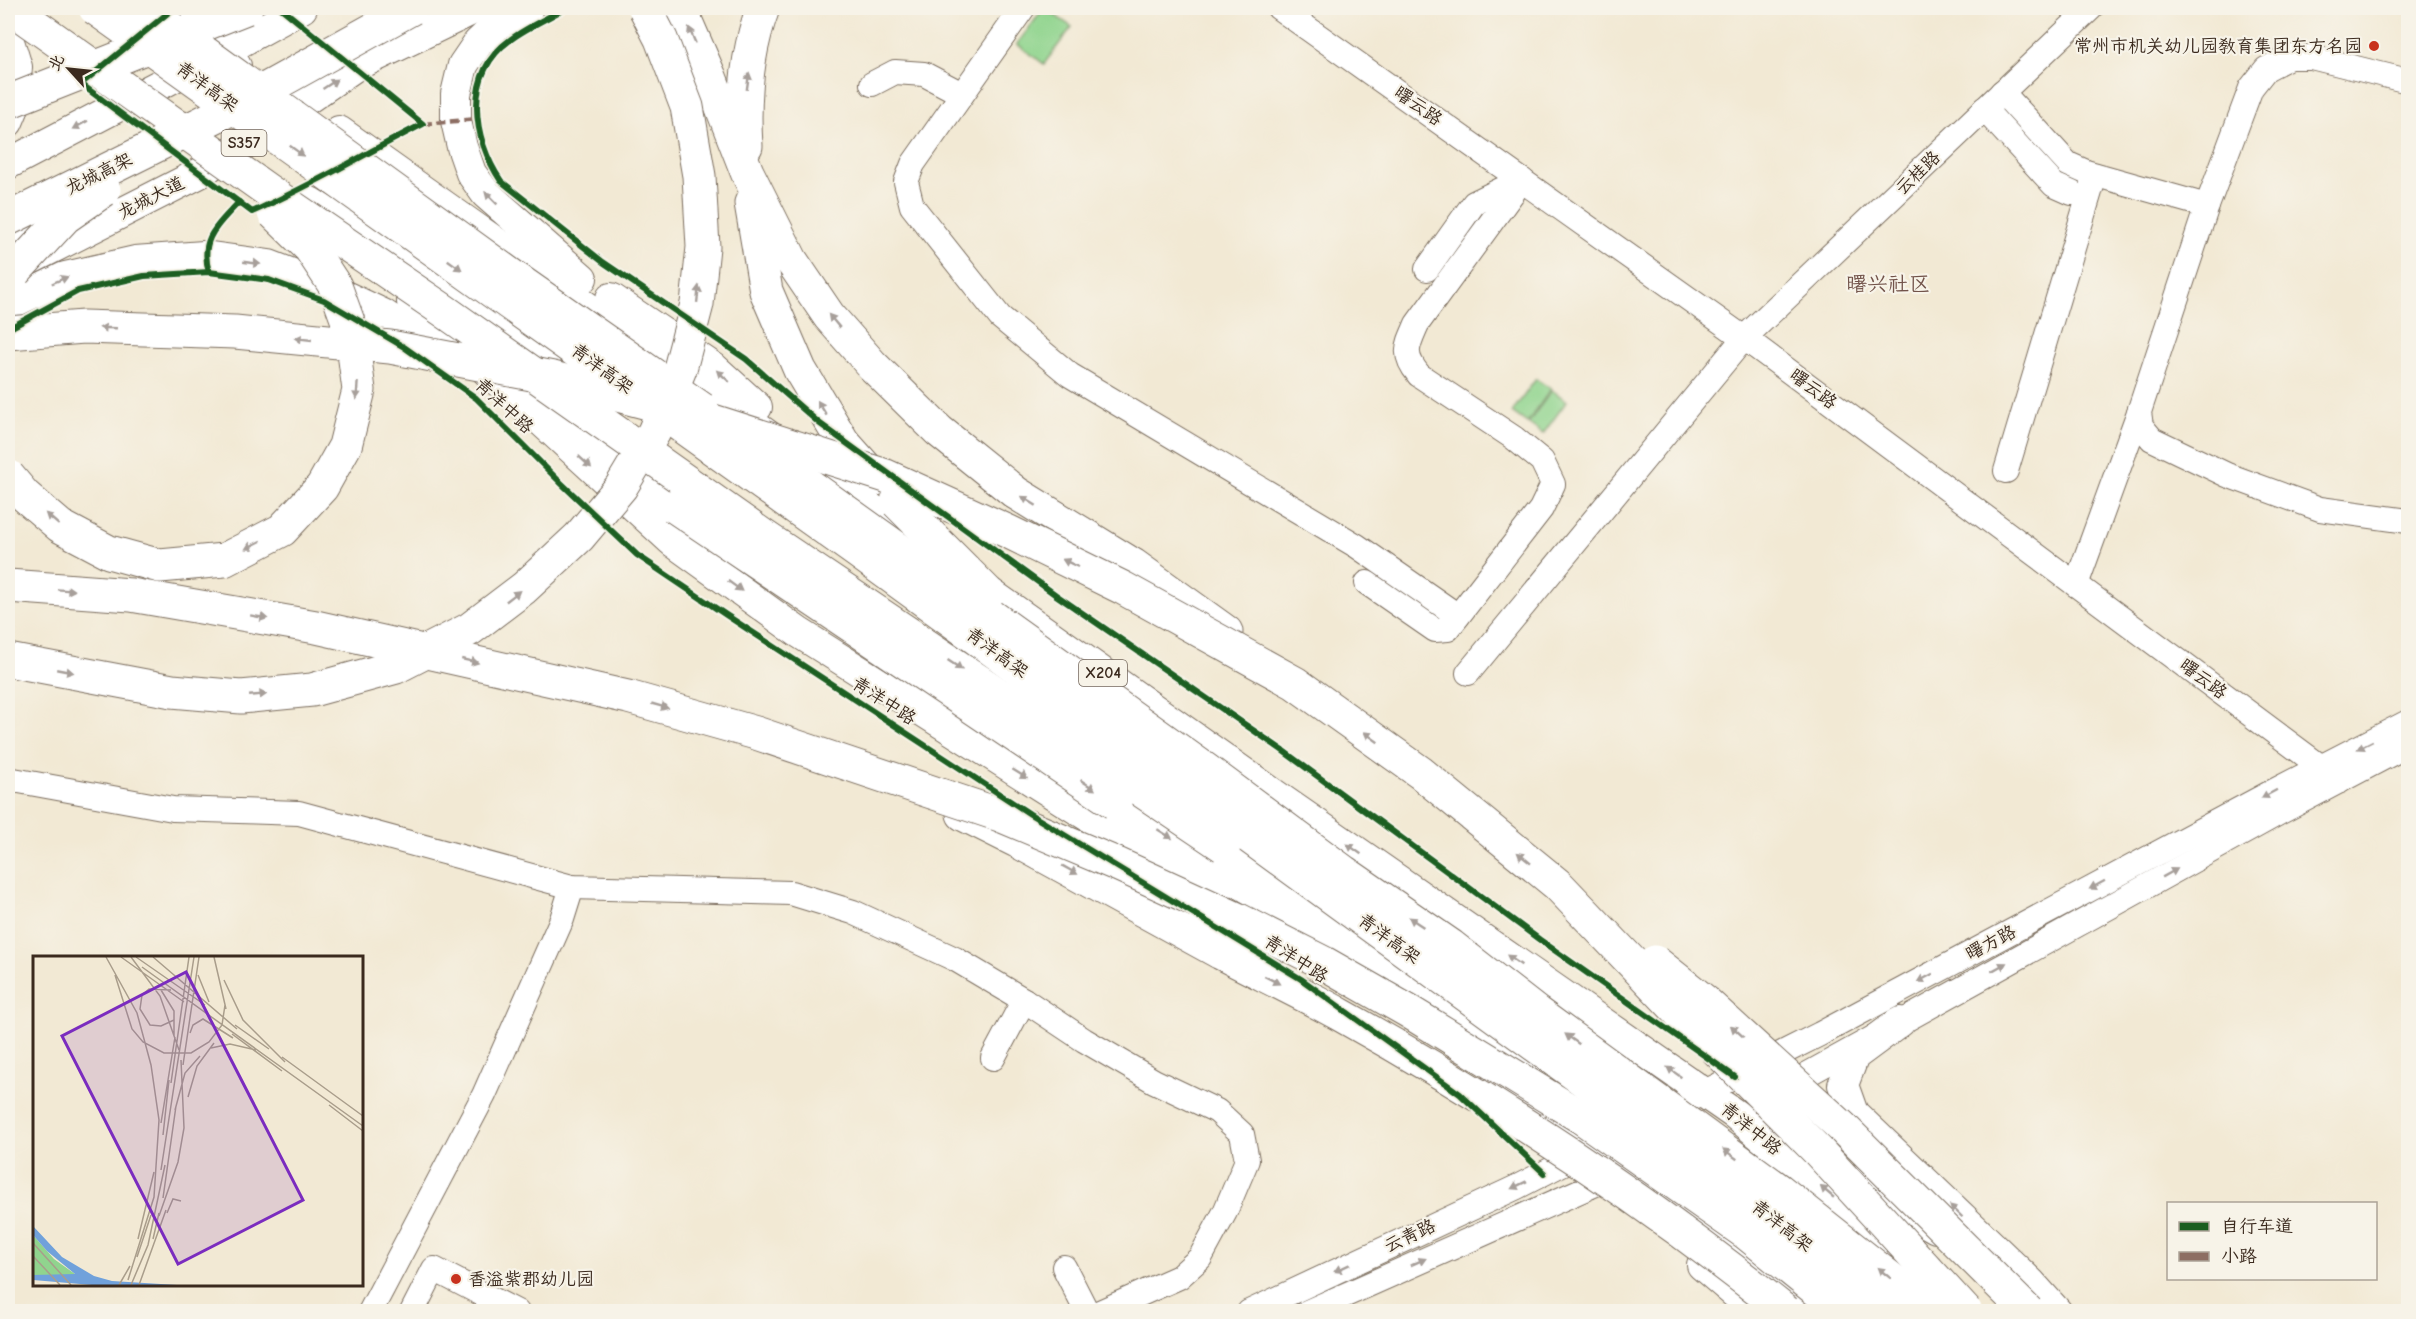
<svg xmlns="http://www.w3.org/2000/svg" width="2416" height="1319" font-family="'Comic Neue','LXGW WenKai TC',sans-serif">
  <rect width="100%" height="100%" fill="#f7f3e8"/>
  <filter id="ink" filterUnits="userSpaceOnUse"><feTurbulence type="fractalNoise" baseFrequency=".0167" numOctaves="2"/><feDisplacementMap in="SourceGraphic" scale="12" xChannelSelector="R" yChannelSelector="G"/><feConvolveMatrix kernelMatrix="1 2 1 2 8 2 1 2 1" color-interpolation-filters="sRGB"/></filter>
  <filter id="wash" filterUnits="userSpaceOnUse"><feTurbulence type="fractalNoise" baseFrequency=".008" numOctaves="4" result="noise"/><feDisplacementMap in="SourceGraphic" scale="24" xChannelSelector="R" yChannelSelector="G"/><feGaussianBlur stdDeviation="1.35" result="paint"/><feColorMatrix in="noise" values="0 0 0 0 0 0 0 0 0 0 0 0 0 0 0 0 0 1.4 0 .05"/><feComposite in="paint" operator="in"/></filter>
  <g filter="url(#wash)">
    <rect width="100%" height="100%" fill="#f2e9d4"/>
    <g fill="#90d48e" stroke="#667f56" stroke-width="1.5">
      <path d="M 1044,8 L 1072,27 L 1044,64 L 1017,44 Z"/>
      <path d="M 1536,379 L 1551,389 L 1527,423 L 1512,412 Z"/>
      <path d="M 1552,390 L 1567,401 L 1543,434 L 1528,423 Z"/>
    </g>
  </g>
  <g filter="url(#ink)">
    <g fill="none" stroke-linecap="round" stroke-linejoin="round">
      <defs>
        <g id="minor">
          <path d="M 1023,8 L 913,164 L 906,182 L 912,206 L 1000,317 L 1070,375 L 1357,546 L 1458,616"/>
          <path d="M 1279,8 L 1751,343 L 2340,781"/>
          <path d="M 2408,81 L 2311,57 L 2289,57 L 2266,69 L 2251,88 L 2207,206 L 2139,412 L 2141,426 L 2152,439 L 2227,475 L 2320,509 L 2408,521"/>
          <path d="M 872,84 L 895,72 L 924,74 L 962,94"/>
          <path d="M 2002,92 L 2068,164 L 2086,172 L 2207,206"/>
          <path d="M 1984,109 L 2054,185 L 2072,193"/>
          <path d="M 1427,269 L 1474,203 L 1519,181"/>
          <path d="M 2006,471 L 2095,175"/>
          <path d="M 1367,583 L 1435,630 L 1448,629 L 1541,509 L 1553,484 L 1542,461 L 1514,438 L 1419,375 C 1402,354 1407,347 1417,324 L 1522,180"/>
          <path d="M 2076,585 L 2139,412"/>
          <path d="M 1468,673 L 1744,338 L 2091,8"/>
          <path d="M 8,779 L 173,809 L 299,813 L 572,887 L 791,893 L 853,912 L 955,959 L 1024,1000 L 1084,1040 L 1154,1081 L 1217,1111 L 1242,1134 L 1247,1160 L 1225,1212 L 1200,1258 L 1179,1277 L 1100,1312"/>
          <path d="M 993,1058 L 1024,1000"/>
          <path d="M 1779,1090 L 2279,813 L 2408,745"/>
          <path d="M 1657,1116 L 1820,1034 L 2268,794 L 2408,722"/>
          <path d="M 1064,1267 L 1087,1312"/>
          <path d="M 370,1312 L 484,1095 L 562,919 L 572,887"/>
          <path d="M 412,1312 L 434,1269 L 517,1312"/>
          <path d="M 1249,1312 L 1517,1187 L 1585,1152"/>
          <path d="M 1307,1312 L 1618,1174"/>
        </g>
        <g id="major">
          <path d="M 194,8 L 226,50 L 236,66 L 232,84"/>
          <path d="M 528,8 L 498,24 L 478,43 L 463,65 L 456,94 L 456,121 L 462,147 L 471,173 L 486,194 L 582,278"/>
          <path d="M 8,38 L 17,67 L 13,110 L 8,122"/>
          <path d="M 339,131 L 1271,792 L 1736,1115 L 1885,1242"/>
          <path d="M 8,164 L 226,50 L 302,8"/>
          <path d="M 310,202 L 410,264 L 589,384"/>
          <path d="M 8,238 L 49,214"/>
          <path d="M 29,260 L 200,173 L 354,67 L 476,8"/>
          <path d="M 611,298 L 714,368 L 757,407"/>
          <path d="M 412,302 L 672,541 L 798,632 L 1217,898"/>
          <path d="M 8,305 L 65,277 L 135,261 L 204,256 L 269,265 L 326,287 L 383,314 L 449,358"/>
          <path d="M 1247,851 L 1340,931"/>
          <path d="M 1374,960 L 1392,976 L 1540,1074"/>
          <path d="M 1900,1022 L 1854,1056 L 1843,1085 L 1853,1113 L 2030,1282 L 2057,1312"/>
          <path d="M 1497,1083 L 1719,1235 L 1817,1312"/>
          <path d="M 1850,1179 L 1936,1228"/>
          <path d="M 1702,1265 L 1757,1312"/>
        </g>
        <g id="highway">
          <path d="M 680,8 L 710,77 L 747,172 L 791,260 L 829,316 L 872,365 L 939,431 L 1016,493 L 1133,565 L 1226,632"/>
          <path d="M 746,146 C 743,100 747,51 763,8"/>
          <path d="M 751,203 L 766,291 L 800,370 L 843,442 L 876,479"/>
          <path d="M 550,401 L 674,506"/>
          <path d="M 1115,803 L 1392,976"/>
          <path d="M 963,814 L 1017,841 L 1221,953"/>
        </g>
      </defs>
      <use href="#minor" stroke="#7b6d5e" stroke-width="26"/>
      <use href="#major" stroke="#7b6d5e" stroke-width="32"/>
      <use href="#highway" stroke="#7b6d5e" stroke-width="35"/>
      <use href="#minor" stroke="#fff" stroke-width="24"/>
      <use href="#major" stroke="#fff" stroke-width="30"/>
      <use href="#highway" stroke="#fff" stroke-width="33"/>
      <defs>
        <g id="highway-bridge">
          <path d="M 11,8 L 267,190 L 443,310 L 762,535 L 1224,846"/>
          <path d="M 95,8 L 858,552 L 1763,1211 L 1888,1312"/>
          <path d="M 143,8 L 508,273 L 702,409"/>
          <path d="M 8,102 L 246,8"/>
          <path d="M 8,219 L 230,109 L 412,8"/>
          <path d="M 15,271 L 65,217 L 104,190"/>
          <path d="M 8,333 L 84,327 L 235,332 L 390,347 L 553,378 L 694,415 L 886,476 L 1009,532 L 1123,588 L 1295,683 L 1421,773 L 1558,885 L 1685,1018 L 1818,1151 L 1966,1312"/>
          <path d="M 749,442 L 1206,770 L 1344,872 L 1451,946 L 1537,1013 L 1779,1190 L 1900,1286 L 1928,1312"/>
          <path d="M 8,476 L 24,495 L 60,526 L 109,552 L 160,566 L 224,560 L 282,530 L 322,487 L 345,446 L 359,390 L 351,330 L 335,286 L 310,248 L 274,213"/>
          <path d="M 897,502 L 988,593"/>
          <path d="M 674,506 L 1115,803"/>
          <path d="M 8,586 L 131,595 L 316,627 L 628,697 L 756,733 L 1000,815 L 1119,865 L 1237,919 L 1324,963 L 1408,1011 L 1581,1117 L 1746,1233 L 1844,1312"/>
          <path d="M 8,660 L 172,691 L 241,697 L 312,690 L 396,667 L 470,629 L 524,588 L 579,537 L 621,487 L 654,432 L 680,369 L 697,304 L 703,247 L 699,176 L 687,107 L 661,39 L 645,8"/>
          <path d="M 1221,953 C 1261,974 1302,993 1341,1015 C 1497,1102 1647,1200 1786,1312"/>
          <path d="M 1655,962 L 1704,1001 L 1842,1127 L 2028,1312"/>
        </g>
      </defs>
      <use href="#highway-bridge" stroke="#7b6d5e" stroke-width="35" stroke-linecap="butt"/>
      <use href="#highway-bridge" stroke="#fff" stroke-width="33"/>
      <path stroke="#8d6e63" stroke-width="4.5" stroke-dasharray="9 4.5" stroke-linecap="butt" d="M 423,124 L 477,119"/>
      <defs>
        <g id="cycleway">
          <path d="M 174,8 L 81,84 L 252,212 C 311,186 366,153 423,124 L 281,8"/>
          <path d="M 566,8 C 548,18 527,27 510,40 C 463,74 472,138 501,181 L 603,262 L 746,359 L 819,423 L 1056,595 L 1282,750 L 1540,940 L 1735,1077"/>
          <path d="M 209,272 C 199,238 218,225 239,202"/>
          <path d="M 8,329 L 78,291 L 144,276 L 209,272 L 269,280 L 324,300 L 404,347 L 476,398 L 560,482 L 637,555 L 726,615 L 1030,814 L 1301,979 L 1460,1094 L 1544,1173"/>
        </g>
      </defs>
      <use href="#cycleway" stroke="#f7f3e8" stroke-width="10"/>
      <use href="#cycleway" stroke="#1b5e20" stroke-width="6"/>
    </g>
    <defs><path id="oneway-solid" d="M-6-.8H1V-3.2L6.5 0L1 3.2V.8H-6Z" transform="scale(1.5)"/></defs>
    <g fill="#a79f9a">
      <use href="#oneway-solid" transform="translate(692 35) rotate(-114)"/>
      <use href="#oneway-solid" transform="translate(748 81) rotate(-82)"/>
      <use href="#oneway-solid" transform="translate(330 84) rotate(-34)"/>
      <use href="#oneway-solid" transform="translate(80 125) rotate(152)"/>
      <use href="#oneway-solid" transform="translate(297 151) rotate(36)"/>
      <use href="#oneway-solid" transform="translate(491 198) rotate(-135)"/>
      <use href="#oneway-solid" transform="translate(252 263) rotate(8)"/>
      <use href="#oneway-solid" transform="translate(455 265) rotate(36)"/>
      <use href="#oneway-solid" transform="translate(60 280) rotate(-23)"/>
      <use href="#oneway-solid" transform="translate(698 294) rotate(-84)"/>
      <use href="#oneway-solid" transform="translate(834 321) rotate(-130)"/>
      <use href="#oneway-solid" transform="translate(108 328) rotate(-178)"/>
      <use href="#oneway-solid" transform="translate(303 339) rotate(-174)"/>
      <use href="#oneway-solid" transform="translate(723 376) rotate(-138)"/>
      <use href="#oneway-solid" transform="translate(357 391) rotate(94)"/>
      <use href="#oneway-solid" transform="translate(822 408) rotate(-121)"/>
      <use href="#oneway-solid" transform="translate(585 462) rotate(42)"/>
      <use href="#oneway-solid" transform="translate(1029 501) rotate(-148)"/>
      <use href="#oneway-solid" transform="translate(52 519) rotate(-139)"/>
      <use href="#oneway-solid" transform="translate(253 545) rotate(153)"/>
      <use href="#oneway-solid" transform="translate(1070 563) rotate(-154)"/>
      <use href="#oneway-solid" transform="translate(735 586) rotate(36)"/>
      <use href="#oneway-solid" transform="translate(66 590) rotate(4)"/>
      <use href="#oneway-solid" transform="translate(513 596) rotate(-38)"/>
      <use href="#oneway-solid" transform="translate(259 617) rotate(10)"/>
      <use href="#oneway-solid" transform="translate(470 661) rotate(13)"/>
      <use href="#oneway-solid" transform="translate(955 665) rotate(34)"/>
      <use href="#oneway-solid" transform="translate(65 671) rotate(11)"/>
      <use href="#oneway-solid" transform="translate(258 695) rotate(-5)"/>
      <use href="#oneway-solid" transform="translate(660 706) rotate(16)"/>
      <use href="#oneway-solid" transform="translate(1371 737) rotate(-144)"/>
      <use href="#oneway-solid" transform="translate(2365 745) rotate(153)"/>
      <use href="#oneway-solid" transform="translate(1020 774) rotate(32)"/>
      <use href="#oneway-solid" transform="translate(1088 785) rotate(34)"/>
      <use href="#oneway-solid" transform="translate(2269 794) rotate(152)"/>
      <use href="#oneway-solid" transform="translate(1165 834) rotate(32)"/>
      <use href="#oneway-solid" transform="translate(1354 849) rotate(-145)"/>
      <use href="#oneway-solid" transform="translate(1524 858) rotate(-141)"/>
      <use href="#oneway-solid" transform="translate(1070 870) rotate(29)"/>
      <use href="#oneway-solid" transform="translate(2170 873) rotate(-29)"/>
      <use href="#oneway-solid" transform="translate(2097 885) rotate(152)"/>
      <use href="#oneway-solid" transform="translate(1416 922) rotate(-146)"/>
      <use href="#oneway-solid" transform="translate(1514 960) rotate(-145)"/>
      <use href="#oneway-solid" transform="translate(1999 967) rotate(-29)"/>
      <use href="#oneway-solid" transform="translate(1925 978) rotate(152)"/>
      <use href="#oneway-solid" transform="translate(1272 980) rotate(27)"/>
      <use href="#oneway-solid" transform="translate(1737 1031) rotate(-138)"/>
      <use href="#oneway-solid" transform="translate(1572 1039) rotate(-144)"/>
      <use href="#oneway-solid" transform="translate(1674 1072) rotate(-145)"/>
      <use href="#oneway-solid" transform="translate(1730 1154) rotate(-144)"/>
      <use href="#oneway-solid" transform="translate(1519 1185) rotate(154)"/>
      <use href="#oneway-solid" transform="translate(1827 1192) rotate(-140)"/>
      <use href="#oneway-solid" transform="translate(1956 1211) rotate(-136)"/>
      <use href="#oneway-solid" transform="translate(1418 1262) rotate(-24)"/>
      <use href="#oneway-solid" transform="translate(1342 1268) rotate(155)"/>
      <use href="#oneway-solid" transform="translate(1884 1273) rotate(-141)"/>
    </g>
  </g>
  <g fill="#c8321e" stroke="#f7f3e8" stroke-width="2">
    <circle cx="2374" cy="46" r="6"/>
    <circle cx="456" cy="1279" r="6"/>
  </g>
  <g text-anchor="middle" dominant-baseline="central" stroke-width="4.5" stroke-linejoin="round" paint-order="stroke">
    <g fill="#f7f3e8" stroke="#73665b" stroke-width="1.5">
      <rect x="221.5" y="130" width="45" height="26" rx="4.5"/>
      <rect x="1079" y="660" width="48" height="26" rx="4.5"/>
    </g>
    <g font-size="16" font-weight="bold" fill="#3b2a1e">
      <text x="244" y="143">S357</text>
      <text x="1103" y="673">X204</text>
    </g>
    <g font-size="18" fill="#3b2a1e" stroke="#f7f3e8" text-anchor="end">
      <text x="2362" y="46">常州市机关幼儿园教育集团东方名园</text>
      <text x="468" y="1279" text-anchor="start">香溢紫郡幼儿园</text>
    </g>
    <g font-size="18" fill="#3b2a1e" stroke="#f7f3e8">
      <text transform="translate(207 87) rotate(36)">青洋高架</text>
      <text transform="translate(1418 106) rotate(35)">曙云路</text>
      <text transform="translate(1918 173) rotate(-44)">云桂路</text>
      <text transform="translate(99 174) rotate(-26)">龙城高架</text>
      <text transform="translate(151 198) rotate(-27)">龙城大道</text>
      <text transform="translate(602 369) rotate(36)">青洋高架</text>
      <text transform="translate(1813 389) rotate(37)">曙云路</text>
      <text transform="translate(504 406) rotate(43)">青洋中路</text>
      <text transform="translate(997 653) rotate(36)">青洋高架</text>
      <text transform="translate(2203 679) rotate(37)">曙云路</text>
      <text transform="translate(884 701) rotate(33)">青洋中路</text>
      <text transform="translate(1389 939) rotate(36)">青洋高架</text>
      <text transform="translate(1991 943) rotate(-28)">曙方路</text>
      <text transform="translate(1296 959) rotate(33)">青洋中路</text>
      <text transform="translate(1751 1129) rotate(39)">青洋中路</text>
      <text transform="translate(1782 1226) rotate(38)">青洋高架</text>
      <text transform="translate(1410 1236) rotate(-25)">云青路</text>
    </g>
    <g font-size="21" fill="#72534a" stroke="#f7f3e8">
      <text x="1888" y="284">曙兴社区</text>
    </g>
  </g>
  <g transform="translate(33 956)">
    <rect width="330" height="330" fill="#f2e9d4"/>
    <path d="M 0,279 L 21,303 L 42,318 L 41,320 L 0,319 Z" fill="#90d48e"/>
    <path d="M 0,270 L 29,301 L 61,320 L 79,325 L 144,329 L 59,329 L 0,324 L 0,319 L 42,318 L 14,295 L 0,279 Z" fill="#70a1db"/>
    <path fill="none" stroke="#a99d8b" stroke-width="1.5" d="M 73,1 L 104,57 L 118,109 L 126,164 L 121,241 L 95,324M 88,1 L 151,46M 98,1 L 127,40 L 146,94M 103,1 L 172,49M 120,1 L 204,73M 181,1 L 193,53M 109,11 L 330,170M 82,19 L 99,73 L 110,86 L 131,97 L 158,97 L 176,86 L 189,69 L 192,49M 165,19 L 176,46M 191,24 L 210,64 L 252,106M 128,34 L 141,55 L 141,80M 138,34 L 116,33 L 109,39 L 107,53 L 117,69 L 128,70 L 141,64M 202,69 L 236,93M 157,77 L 160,69 L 170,63 L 200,82M 199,78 L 249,115M 178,92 L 197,88 L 223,94M 249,101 L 330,160M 150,109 L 166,1M 138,127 L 156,1M 155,141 L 164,110 L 181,87M 296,149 L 330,175M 142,154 L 152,117 L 167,100M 128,167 L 142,81M 130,179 L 136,124M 128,214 L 161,1M 130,242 L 143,150M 134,257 L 140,243 L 148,245M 126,260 L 145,206 L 151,172 L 148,104M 105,283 L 121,216M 120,283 L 126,257M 0,287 L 38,329M 0,300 L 27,329M 104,301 L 118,259M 86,329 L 97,310M 98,329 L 115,289 L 132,209M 106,329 L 133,254"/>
    <path fill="#7b2cbf" fill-opacity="0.15" stroke="#7b2cbf" stroke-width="3" d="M 153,16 L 270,244 L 145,308 L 29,80 Z"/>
    <rect width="330" height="330" fill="none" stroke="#3b2a1e" stroke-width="3"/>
  </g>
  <rect width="2416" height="1319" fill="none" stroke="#f7f3e8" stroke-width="30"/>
  <rect x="2167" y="1202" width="210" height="78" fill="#f7f3e8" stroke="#aca397" stroke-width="1.5"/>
  <rect x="2179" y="1222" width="30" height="9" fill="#1b5e20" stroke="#aca397" stroke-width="1.5"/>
  <text x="2221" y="1232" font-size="18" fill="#3b2a1e">自行车道</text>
  <rect x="2179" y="1252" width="30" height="9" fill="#8d6e63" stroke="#aca397" stroke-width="1.5"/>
  <text x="2221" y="1262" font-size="18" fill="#3b2a1e">小路</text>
  <g transform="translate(69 69) rotate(297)" stroke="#f7f3e8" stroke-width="4.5" paint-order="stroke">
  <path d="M0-4.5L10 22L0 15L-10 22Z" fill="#3b2a1e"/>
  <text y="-9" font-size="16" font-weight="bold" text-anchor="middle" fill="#3b2a1e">北</text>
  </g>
</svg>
